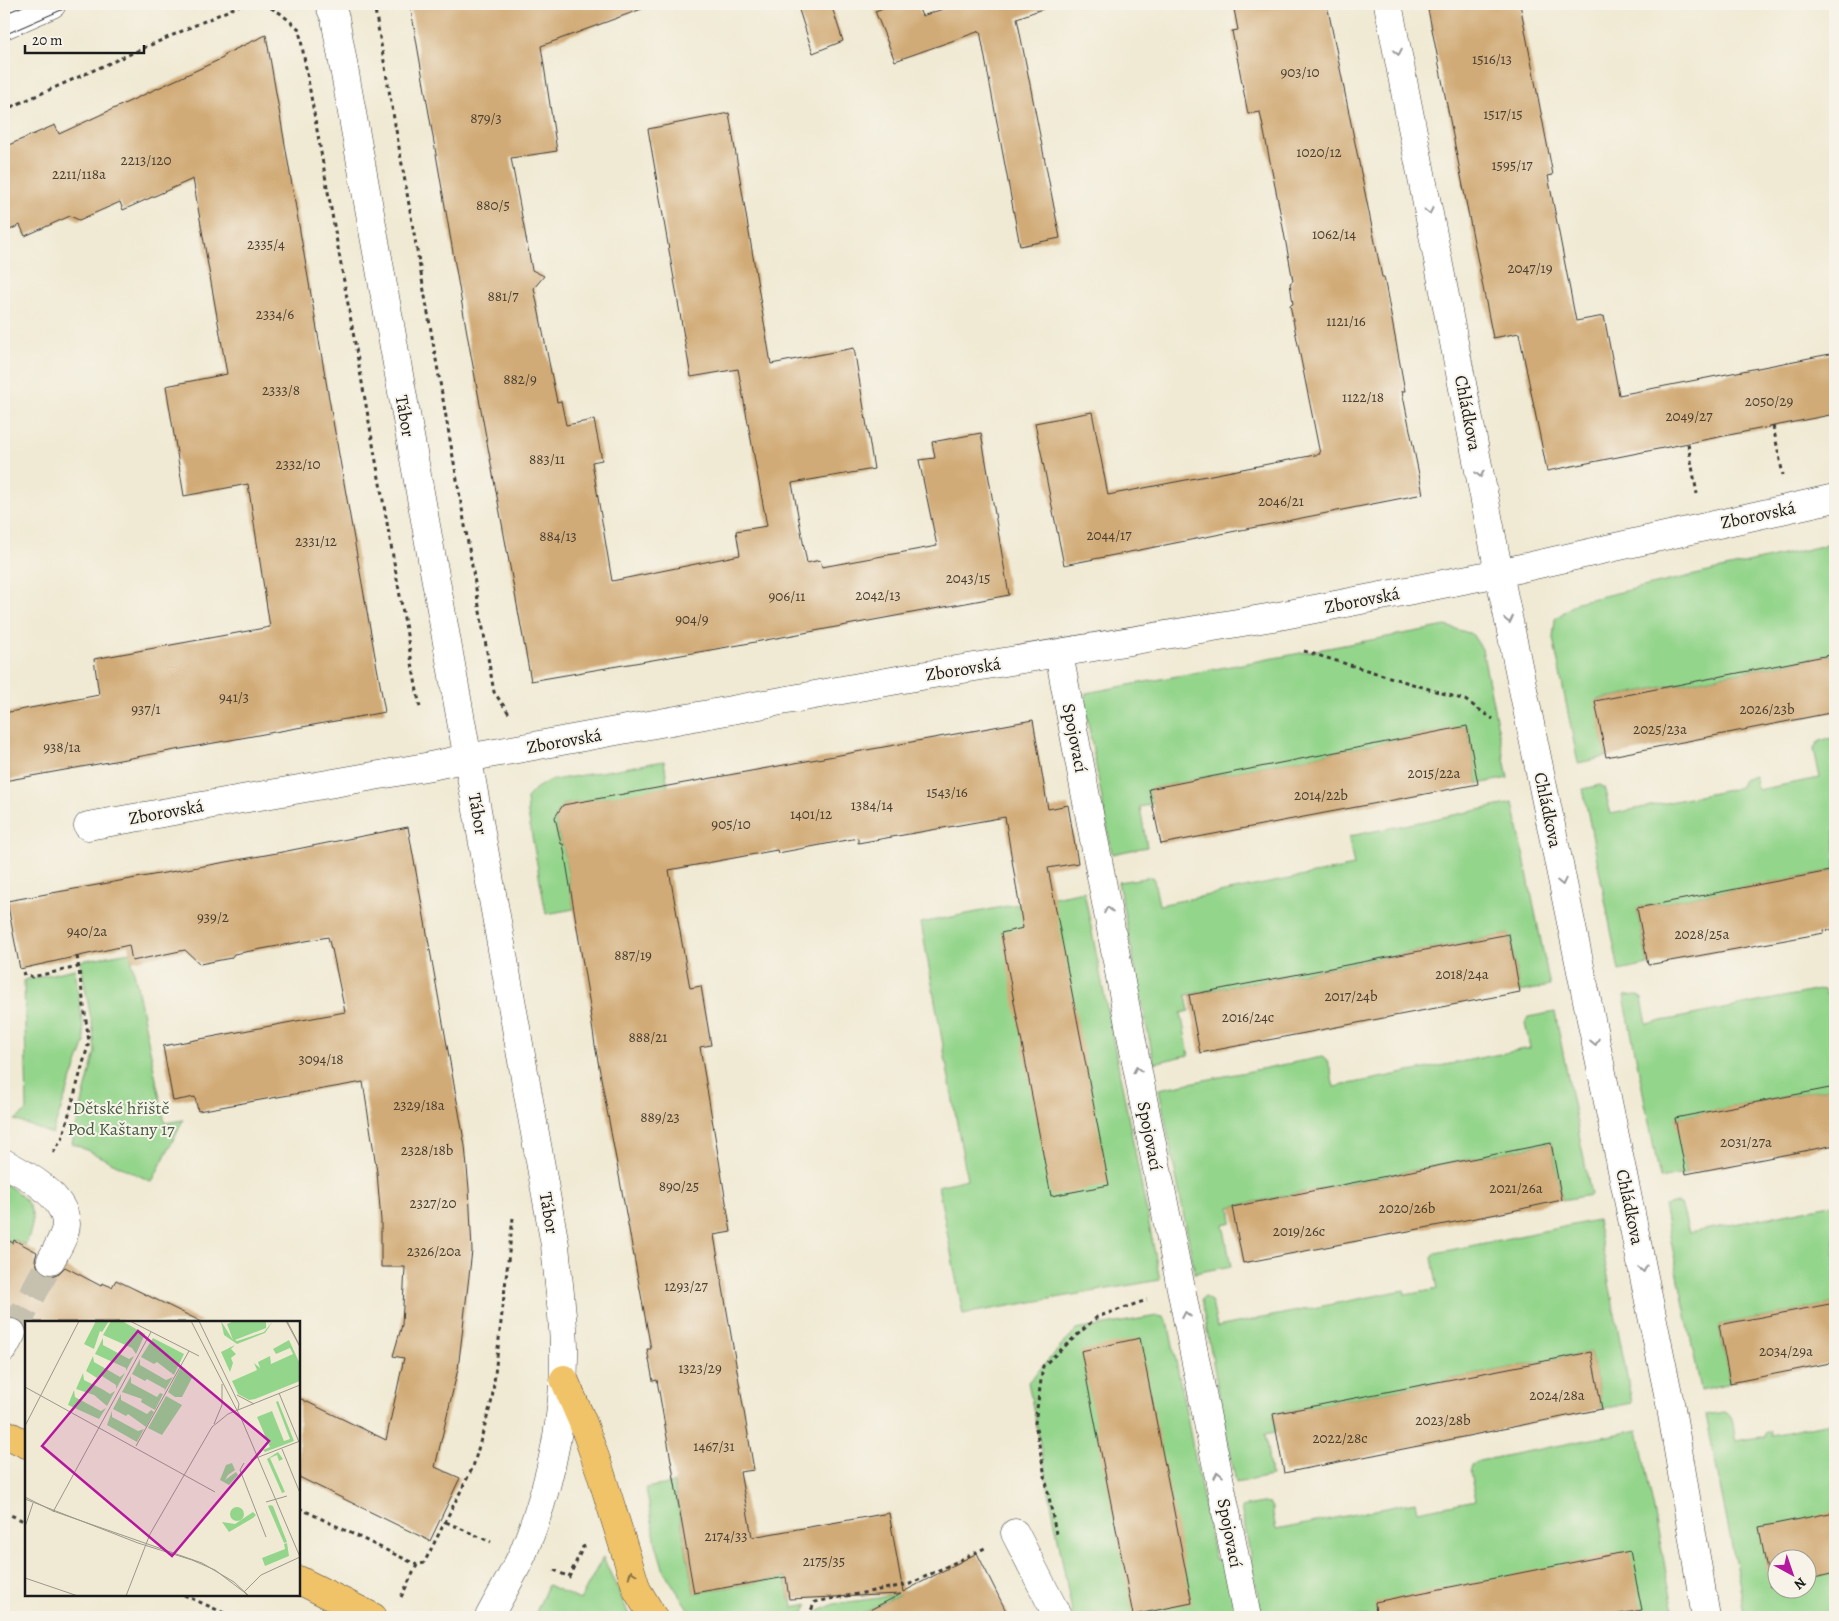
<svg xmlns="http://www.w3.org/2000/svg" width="1839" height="1621" font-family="Alegreya,serif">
  <rect width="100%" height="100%" fill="#f7f3e8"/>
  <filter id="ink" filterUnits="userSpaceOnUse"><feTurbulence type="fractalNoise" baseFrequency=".02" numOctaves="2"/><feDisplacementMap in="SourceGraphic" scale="10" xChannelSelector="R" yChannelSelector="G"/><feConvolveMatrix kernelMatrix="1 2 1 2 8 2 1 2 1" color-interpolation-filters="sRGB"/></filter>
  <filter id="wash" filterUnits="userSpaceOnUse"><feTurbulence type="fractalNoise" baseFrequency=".0096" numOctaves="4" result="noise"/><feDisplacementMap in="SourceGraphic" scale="20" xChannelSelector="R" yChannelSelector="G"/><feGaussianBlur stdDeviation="1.12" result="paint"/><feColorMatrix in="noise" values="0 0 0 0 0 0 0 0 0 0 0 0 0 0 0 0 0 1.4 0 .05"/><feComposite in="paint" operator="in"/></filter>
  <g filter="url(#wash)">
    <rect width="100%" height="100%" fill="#f0ead4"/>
    <g fill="#94d58c" stroke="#587854" fill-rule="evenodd">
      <path d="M 1835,543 L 1835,654 L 1596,700 L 1606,757 L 1578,763 L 1553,638 L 1555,619 L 1577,602 Z"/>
      <path d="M 1446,626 L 1472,634 L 1482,649 L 1508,778 L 1478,784 L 1467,726 L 1149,789 L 1152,804 L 1140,807 L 1147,847 L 1112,854 L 1084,700 L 1086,693 Z"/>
      <path d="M 1835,738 L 1835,870 L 1637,908 L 1648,965 L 1619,971 L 1583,789 L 1600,785 L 1604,787 L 1611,814 L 1738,788 L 1742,785 L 1742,780 L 1755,776 L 1757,790 L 1820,778 L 1814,749 C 1817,739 1826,739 1835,738 Z"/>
      <path d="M 664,761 L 668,787 L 563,805 L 555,817 L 561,844 L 563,844 L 574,909 L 546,914 L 528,814 L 527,798 L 535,789 L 548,781 Z"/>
      <path d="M 1513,803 L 1550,986 L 1520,992 L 1509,934 L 1186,995 L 1189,1011 L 1181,1013 L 1189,1055 L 1154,1063 L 1118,882 L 1152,877 L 1154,880 L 1159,905 L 1354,866 L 1349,839 L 1350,836 Z"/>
      <path d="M 1084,891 L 1160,1280 L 963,1314 L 938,1186 L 967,1179 L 921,923 Z"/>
      <path d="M 130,952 L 165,1123 L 183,1120 L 152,1182 L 72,1143 L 95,1052 L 93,1029 L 80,961 Z"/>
      <path d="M 75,969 L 85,1042 L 52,1134 L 15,1120 L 27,1111 L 24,980 Z"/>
      <path d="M 1824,989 L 1826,995 L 1835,993 L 1835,1087 L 1676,1118 L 1686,1174 L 1660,1179 L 1624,996 L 1639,995 L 1642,999 L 1647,1024 Z"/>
      <path d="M 1555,1012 L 1591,1195 L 1562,1200 L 1551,1143 L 1230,1207 L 1232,1222 L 1223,1224 L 1231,1266 L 1195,1273 L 1159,1089 L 1322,1057 C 1332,1062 1331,1077 1334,1087 L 1530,1048 L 1525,1023 L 1528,1017 Z"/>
      <path d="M 4,1183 C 32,1201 40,1214 25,1245 L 15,1240 L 13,1243 L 4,1238 Z"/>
      <path d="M 1677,1203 L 1681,1204 L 1689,1233 L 1835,1204 L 1835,1303 L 1719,1325 L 1730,1383 L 1701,1390 L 1664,1206 Z"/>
      <path d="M 1597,1220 L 1632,1403 L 1602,1409 L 1591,1352 L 1273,1414 L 1276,1432 L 1265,1434 L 1271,1476 L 1236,1483 L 1201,1299 L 1206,1297 L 1212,1302 L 1217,1327 L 1404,1290 L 1405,1295 L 1438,1289 L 1432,1258 L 1436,1253 Z"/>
      <path d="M 1157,1316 L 1164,1317 L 1169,1326 L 1215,1559 L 1224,1560 L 1239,1617 L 1073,1617 L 1028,1382 L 1076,1330 Z"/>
      <path d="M 1724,1412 C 1735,1414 1733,1432 1736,1441 L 1766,1436 L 1765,1433 L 1771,1431 L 1772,1435 L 1835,1422 L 1835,1617 L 1746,1617 L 1706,1415 ZM 1776,1558 L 1806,1558 L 1806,1588 L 1776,1588 Z"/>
      <path d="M 1638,1430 L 1675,1617 L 1262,1617 L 1241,1507 L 1263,1503 L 1270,1504 L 1272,1508 L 1276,1530 L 1415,1502 L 1417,1511 L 1476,1500 L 1470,1472 L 1472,1465 L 1479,1461 Z"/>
      <path d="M 674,1483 L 694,1593 L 786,1577 L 789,1599 L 792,1599 L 793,1607 L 808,1604 L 802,1617 L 693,1617 L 664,1571 L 656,1544 L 646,1488 Z"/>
      <path d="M 603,1557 L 630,1617 L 534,1617 L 548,1585 L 580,1600 Z"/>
      <path d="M 908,1590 L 856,1617 L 816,1617 L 819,1611 L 834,1604 L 878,1598 Z"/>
    </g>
    <g id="blocks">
      <g fill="#d1ab77">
        <path d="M 410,4 L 646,4 L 647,7 L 541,46 L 557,151 L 511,158 L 532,270 L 544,276 L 534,288 L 557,402 L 561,401 L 566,425 L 594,420 L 602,460 L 592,462 L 612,581 L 740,555 L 736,531 L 767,526 L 738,369 L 691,377 L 648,129 L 729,113 L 771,364 L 854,348 L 874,469 L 792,483 L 807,563 L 820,560 L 822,567 L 937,546 L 919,460 L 935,458 L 932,442 L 981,433 L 1009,595 L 739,645 L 531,681 L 468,339 Z"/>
        <path d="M 797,4 L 831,4 L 843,41 L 813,53 Z"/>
        <path d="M 895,4 L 917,4 L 922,16 L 958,4 L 1044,4 L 1045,8 L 1017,18 L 1060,238 L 1020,246 L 980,31 L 895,61 L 875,11 Z"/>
        <path d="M 1233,4 L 1327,4 L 1382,277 L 1384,277 L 1405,391 L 1402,391 L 1423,494 L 1064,565 L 1035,423 L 1092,412 L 1108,495 L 1320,454 L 1290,305 L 1293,304 L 1290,283 L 1293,281 L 1279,206 L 1260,112 L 1248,114 L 1232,31 L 1238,30 Z"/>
        <path d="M 1427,4 L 1520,4 L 1553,175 L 1548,176 L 1576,321 L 1604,316 L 1619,395 L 1835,353 L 1835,414 L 1547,471 L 1519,333 L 1493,338 Z"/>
        <path d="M 266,35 L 331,410 L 385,712 L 4,781 L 4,713 L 99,695 L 94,659 L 270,627 L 248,484 L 184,496 L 166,386 L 227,374 L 193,179 L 123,210 L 120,202 L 79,220 L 70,216 L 25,236 L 20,225 L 4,233 L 4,147 L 55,125 L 59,134 L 223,58 L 225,54 Z"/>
        <path d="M 1835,654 L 1835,712 L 1606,757 L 1595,701 Z"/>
        <path d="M 1033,720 L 1048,809 L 1068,805 L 1078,863 L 1048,868 L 1109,1185 L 1051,1196 L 1001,933 L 1023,928 L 1005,817 L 858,843 L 858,838 L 778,853 L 777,850 L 669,870 L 690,988 L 701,986 L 711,1045 L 700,1047 L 731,1232 L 714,1235 L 754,1470 L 740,1472 L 752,1537 L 889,1513 L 903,1592 L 977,1553 L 1009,1617 L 856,1617 L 901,1594 L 789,1599 L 786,1577 L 694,1593 L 657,1380 L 653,1381 L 647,1349 L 651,1349 L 595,1045 L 590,1012 L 591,1012 L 563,844 L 561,844 L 555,817 L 563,805 Z"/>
        <path d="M 1467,726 L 1478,784 L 1161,844 L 1149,789 Z"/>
        <path d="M 408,827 L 465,1146 L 469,1189 L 472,1251 L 458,1369 L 435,1467 L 460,1478 L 430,1541 L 299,1477 L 299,1398 L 386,1440 L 404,1358 L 393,1356 L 402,1325 L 405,1267 L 381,1267 L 381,1221 L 377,1172 L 363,1082 L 198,1111 L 195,1097 L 173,1101 L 163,1046 L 345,1012 L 332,949 L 331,949 L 328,937 L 234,954 L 231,958 L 200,964 L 185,950 L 132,961 L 129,945 L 20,969 L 7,901 L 277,853 Z"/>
        <path d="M 1835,870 L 1835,929 L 1824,931 L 1824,933 L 1648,965 L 1637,908 Z"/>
        <path d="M 1509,934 L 1520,992 L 1200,1053 L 1189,995 Z"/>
        <path d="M 1835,1087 L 1835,1145 L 1686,1174 L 1675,1118 Z"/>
        <path d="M 1551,1143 L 1562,1200 L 1507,1212 L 1243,1263 L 1232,1207 Z"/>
        <path d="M 4,1238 L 13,1243 L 14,1240 L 37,1252 L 35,1260 L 38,1268 L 44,1274 L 52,1276 L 59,1273 L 65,1267 L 101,1286 L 102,1283 L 112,1287 L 116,1280 L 202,1322 L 23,1322 L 19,1319 L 12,1317 L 4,1320 Z"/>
        <path d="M 1835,1303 L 1835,1362 L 1730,1383 L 1719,1325 Z"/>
        <path d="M 1140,1338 L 1192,1603 L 1133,1615 L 1081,1351 Z"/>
        <path d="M 1591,1352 L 1602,1409 L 1284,1473 L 1273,1414 Z"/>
        <path d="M 1835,1512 L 1835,1573 L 1806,1580 L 1806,1558 L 1776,1558 L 1776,1586 L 1770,1587 L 1759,1527 Z"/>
        <path d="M 1630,1551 L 1642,1610 L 1602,1617 L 1376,1617 L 1375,1602 Z"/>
      </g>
    </g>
  </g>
  <g filter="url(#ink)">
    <use href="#blocks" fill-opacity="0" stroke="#3c3b38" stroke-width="1"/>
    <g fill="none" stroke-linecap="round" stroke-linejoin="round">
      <path stroke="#c6c1af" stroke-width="28" stroke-dasharray="28 14" stroke-linecap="butt" d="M 12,1333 L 51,1260"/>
      <defs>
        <g id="minor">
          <path d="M 329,4 L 335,18 L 555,1245 C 558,1279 563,1313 564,1347 C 565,1418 550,1488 523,1553 C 513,1575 500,1596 489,1617"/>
          <path d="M 1388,4 L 1499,573 L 1671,1408 L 1706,1617"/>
          <path d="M 4,25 L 52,4"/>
          <path d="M 1059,654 L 1144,1104 L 1247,1617"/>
          <path d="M 88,826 L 431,766 L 467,758 L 903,679 L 1279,616 L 1499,573 L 1835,498"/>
          <path d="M 4,1163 C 25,1174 65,1195 66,1224 C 66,1235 56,1250 51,1260"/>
          <path d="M 4,1348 L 12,1333"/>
          <path d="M 1015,1533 L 1058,1617"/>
        </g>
        <g id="major">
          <path d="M 564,1379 L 583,1423 L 600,1471 L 637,1590 L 653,1617"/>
          <path d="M 4,1433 L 26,1444"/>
          <path d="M 299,1580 L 373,1617"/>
        </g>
      </defs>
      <use href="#minor" stroke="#3c3b38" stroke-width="29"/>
      <use href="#major" stroke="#3c3b38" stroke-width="29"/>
      <g stroke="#3c3b38" stroke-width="3" stroke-dasharray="4 4" stroke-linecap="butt">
        <path d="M 264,4 L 280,13 L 299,29 L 420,708"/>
        <path d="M 374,4 L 494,692 L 510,715"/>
        <path d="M 4,110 L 243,4"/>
        <path d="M 1773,426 L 1783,475"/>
        <path d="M 1688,444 L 1697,494"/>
        <path d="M 1304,651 L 1465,700 L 1493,719"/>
        <path d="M 22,974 L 26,973 L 32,977 L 78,967"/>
        <path d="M 53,1153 L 62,1139 L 89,1042 L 77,956"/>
        <path d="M 299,1508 L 417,1565"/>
        <path d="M 4,1512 L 26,1522"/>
        <path d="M 446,1522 L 491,1542"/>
        <path d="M 1056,1534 L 1035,1423 L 1043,1366 L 1097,1317 L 1147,1300"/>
        <path d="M 554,1570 L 569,1577 L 583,1547 L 586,1546"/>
        <path d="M 184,1595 L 233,1617"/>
        <path d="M 401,1597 L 417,1565 L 424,1563 L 473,1467 L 492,1400 L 513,1218"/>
        <path d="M 808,1617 L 815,1602 L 910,1584 L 985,1548"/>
      </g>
      <use href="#minor" stroke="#fff" stroke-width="28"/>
      <use href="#major" stroke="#f0c369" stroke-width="28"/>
      <g stroke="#1c1c1c" stroke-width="1">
        <path d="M 4,14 L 28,4"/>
        <path d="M 4,35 L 75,4"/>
      </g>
    </g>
    <defs><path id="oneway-chevron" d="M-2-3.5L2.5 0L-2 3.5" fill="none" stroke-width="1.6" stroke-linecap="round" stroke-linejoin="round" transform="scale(1.25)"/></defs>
    <g stroke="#999">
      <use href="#oneway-chevron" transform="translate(1398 52) rotate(79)"/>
      <use href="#oneway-chevron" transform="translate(1429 211) rotate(79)"/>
      <use href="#oneway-chevron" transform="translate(1480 474) rotate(79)"/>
      <use href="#oneway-chevron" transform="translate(1509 620) rotate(78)"/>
      <use href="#oneway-chevron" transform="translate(1562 882) rotate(78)"/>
      <use href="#oneway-chevron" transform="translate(1108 910) rotate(-101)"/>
      <use href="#oneway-chevron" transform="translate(1595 1042) rotate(78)"/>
      <use href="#oneway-chevron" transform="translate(1137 1070) rotate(-101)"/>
      <use href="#oneway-chevron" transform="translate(1643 1269) rotate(78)"/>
      <use href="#oneway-chevron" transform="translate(1186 1315) rotate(-101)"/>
      <use href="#oneway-chevron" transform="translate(1218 1475) rotate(-101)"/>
    </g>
    <use stroke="#867042" href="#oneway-chevron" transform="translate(632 1574) rotate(-108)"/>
  </g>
  <g text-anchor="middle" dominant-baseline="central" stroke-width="4" stroke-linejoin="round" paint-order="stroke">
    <g font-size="15" fill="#494033">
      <text x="1492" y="59">1516/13</text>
      <text x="1300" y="72">903/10</text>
      <text x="1503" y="114">1517/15</text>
      <text x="486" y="118">879/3</text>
      <text x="1319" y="152">1020/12</text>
      <text x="146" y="160">2213/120</text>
      <text x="1512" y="165">1595/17</text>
      <text x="79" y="174">2211/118a</text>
      <text x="493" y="205">880/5</text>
      <text x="1334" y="234">1062/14</text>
      <text x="266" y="244">2335/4</text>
      <text x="1530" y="268">2047/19</text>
      <text x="503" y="296">881/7</text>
      <text x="275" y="314">2334/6</text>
      <text x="1346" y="321">1121/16</text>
      <text x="520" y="379">882/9</text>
      <text x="281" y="390">2333/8</text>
      <text x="1363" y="397">1122/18</text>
      <text x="1769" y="401">2050/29</text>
      <text x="1689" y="416">2049/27</text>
      <text x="547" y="459">883/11</text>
      <text x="298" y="464">2332/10</text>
      <text x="1281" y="501">2046/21</text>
      <text x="1109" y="535">2044/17</text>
      <text x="558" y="536">884/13</text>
      <text x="316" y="541">2331/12</text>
      <text x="968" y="578">2043/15</text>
      <text x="878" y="595">2042/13</text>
      <text x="787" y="596">906/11</text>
      <text x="692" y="619">904/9</text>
      <text x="234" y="697">941/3</text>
      <text x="146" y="709">937/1</text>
      <text x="1767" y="709">2026/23b</text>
      <text x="1660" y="729">2025/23a</text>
      <text x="62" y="747">938/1a</text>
      <text x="1434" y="773">2015/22a</text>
      <text x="947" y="792">1543/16</text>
      <text x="1321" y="795">2014/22b</text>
      <text x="872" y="805">1384/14</text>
      <text x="811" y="814">1401/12</text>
      <text x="731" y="824">905/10</text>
      <text x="213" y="917">939/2</text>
      <text x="87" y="931">940/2a</text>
      <text x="1702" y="934">2028/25a</text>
      <text x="633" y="955">887/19</text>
      <text x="1462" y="974">2018/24a</text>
      <text x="1351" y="996">2017/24b</text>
      <text x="1248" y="1017">2016/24c</text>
      <text x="648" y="1037">888/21</text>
      <text x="321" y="1059">3094/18</text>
      <text x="419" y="1105">2329/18a</text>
      <text x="660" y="1117">889/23</text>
      <text x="1746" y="1142">2031/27a</text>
      <text x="427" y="1150">2328/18b</text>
      <text x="679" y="1186">890/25</text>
      <text x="1516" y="1188">2021/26a</text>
      <text x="433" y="1203">2327/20</text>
      <text x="1407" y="1208">2020/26b</text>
      <text x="1299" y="1231">2019/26c</text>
      <text x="434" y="1251">2326/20a</text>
      <text x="686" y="1286">1293/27</text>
      <text x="1786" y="1351">2034/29a</text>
      <text x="700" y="1368">1323/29</text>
      <text x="1557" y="1395">2024/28a</text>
      <text x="1443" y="1420">2023/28b</text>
      <text x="1340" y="1438">2022/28c</text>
      <text x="714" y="1446">1467/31</text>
      <text x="726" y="1536">2174/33</text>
      <text x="824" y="1561">2175/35</text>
    </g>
    <g font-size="18" fill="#1c1c1c" stroke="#f7f3e8">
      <text transform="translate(1468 413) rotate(79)">Chládkova</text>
      <text transform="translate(405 416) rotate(80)">Tábor</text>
      <text transform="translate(1758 515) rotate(-12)">Zborovská</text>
      <text transform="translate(1362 600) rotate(-11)">Zborovská</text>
      <text transform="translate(963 669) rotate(-9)">Zborovská</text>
      <text transform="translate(1075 738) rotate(79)">Spojovací</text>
      <text transform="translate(564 741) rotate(-10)">Zborovská</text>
      <text transform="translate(1548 810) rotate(78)">Chládkova</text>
      <text transform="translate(166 812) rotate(-10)">Zborovská</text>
      <text transform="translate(478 814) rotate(80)">Tábor</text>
      <text transform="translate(1150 1136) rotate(79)">Spojovací</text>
      <text transform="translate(1630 1207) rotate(78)">Chládkova</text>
      <text transform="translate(549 1213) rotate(80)">Tábor</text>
      <text transform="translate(1230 1533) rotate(79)">Spojovací</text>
    </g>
    <g font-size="18" fill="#465d43" stroke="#f7f3e8">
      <text x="121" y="1108">Dětské hřiště<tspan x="121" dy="21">Pod Kaštany 17</tspan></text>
    </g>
  </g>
  <g transform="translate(25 1321)">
    <rect width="275" height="275" fill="#f0ead4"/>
    <path d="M 71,0 L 84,0 L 77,11 L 75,10 L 69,28 L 59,23 ZM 86,0 L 97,0 L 120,13 L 111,33 L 107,27 L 78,14 ZM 196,0 L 208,19 L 202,3 L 209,0 L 241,0 L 241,7 L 210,19 L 212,20 L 239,11 L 248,0 L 240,12 L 212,23 L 199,14 ZM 78,17 L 78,24 L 104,38 L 109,35 L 101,50 L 101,47 L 70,33 ZM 128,17 L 159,33 L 149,54 L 132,41 L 129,43 L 116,36 ZM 264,19 L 275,43 L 275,60 L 230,78 L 224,79 L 213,73 L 207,60 L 232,49 L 229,42 L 235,47 L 233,41 L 245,35 L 246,43 L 268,33 L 265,27 L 251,33 L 248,28 ZM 210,24 L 206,28 L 211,33 L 206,37 L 208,42 L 205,51 L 196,31 ZM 68,35 L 69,41 L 95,56 L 100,52 L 91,68 L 91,64 L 77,55 L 72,57 L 61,50 ZM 115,38 L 115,44 L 141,59 L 148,56 L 139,71 L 140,68 L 122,58 L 120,60 L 107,53 ZM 156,46 L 168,55 L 157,76 L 150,76 L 143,71 ZM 58,52 L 59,59 L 77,68 L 85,73 L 90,70 L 82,85 L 69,74 L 51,68 ZM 106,55 L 106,62 L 132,76 L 135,72 L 138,73 L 130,89 L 116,81 L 117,78 L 97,71 ZM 49,69 L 50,76 L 76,90 L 81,87 L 74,98 L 43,84 ZM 96,73 L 96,79 L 122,93 L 126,89 L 129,91 L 121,106 L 103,93 L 101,95 L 88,88 ZM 141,75 L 157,84 L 137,114 L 123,107 ZM 253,80 L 269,120 L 240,131 L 238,129 L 245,126 L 232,96 L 247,90 L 259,120 L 265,118 L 251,81 ZM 87,90 L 87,96 L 113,110 L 119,108 L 112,121 L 82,104 ZM 253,131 L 258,138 L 254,140 L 252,134 L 245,137 L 260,171 L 257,172 L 242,138 ZM 207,142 L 210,149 L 203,154 L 200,159 L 211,151 L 213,154 L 204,164 L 195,159 L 201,144 ZM 245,184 L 248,185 L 262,221 L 259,222 L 243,185 ZM205 193a7 7 0 1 1 14 0a7 7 0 1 1-14 0ZM 228,191 L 231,194 L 228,197 L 204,211 L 197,201 L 210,203 ZM 262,222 L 264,235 L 240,245 L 237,237 L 260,228 L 259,223 Z" fill="#94d58c"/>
    <path fill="none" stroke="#9b988a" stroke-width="1" d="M 105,0 L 174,35M 166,0 L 216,97 L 275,236 L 236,254 L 219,271 L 223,275M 174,0 L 214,83 L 213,89M 261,0 L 275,26M 262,0 L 275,25M 0,66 L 190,171M 254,72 L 274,121M 212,74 L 229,83M 189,103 L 197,84 L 197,63M 0,105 L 54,0M 111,125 L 164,30M 257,128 L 275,172M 226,139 L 275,120M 219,142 L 215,149 L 241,216M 0,176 L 28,190 L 177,242 L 209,261 L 224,275M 0,178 L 113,222 L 167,239 L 190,249 L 219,271M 241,181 L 262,175M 28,191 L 126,11M 0,206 L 8,182M 0,257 L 53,275M 101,275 L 125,213 L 187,106 L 203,93 L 275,64"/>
    <path fill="#b5179e" fill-opacity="0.15" stroke="#b5179e" stroke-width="2.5" d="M 113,10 L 244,120 L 147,235 L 17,125 Z"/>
    <rect width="275" height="275" fill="none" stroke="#1c1c1c" stroke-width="2.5"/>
  </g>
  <rect width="1839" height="1621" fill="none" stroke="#f7f3e8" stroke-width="20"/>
  <g transform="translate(1792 1574) rotate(140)"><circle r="24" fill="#f7f3e8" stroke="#9f9d96"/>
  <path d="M0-4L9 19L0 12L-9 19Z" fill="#b5179e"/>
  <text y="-8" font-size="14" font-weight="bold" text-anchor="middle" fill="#1c1c1c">N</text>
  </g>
  <path d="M25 45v8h119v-8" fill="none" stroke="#1c1c1c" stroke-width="2.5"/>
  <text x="32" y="45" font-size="15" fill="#1c1c1c" stroke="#f7f3e8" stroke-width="4" paint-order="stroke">20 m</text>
</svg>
